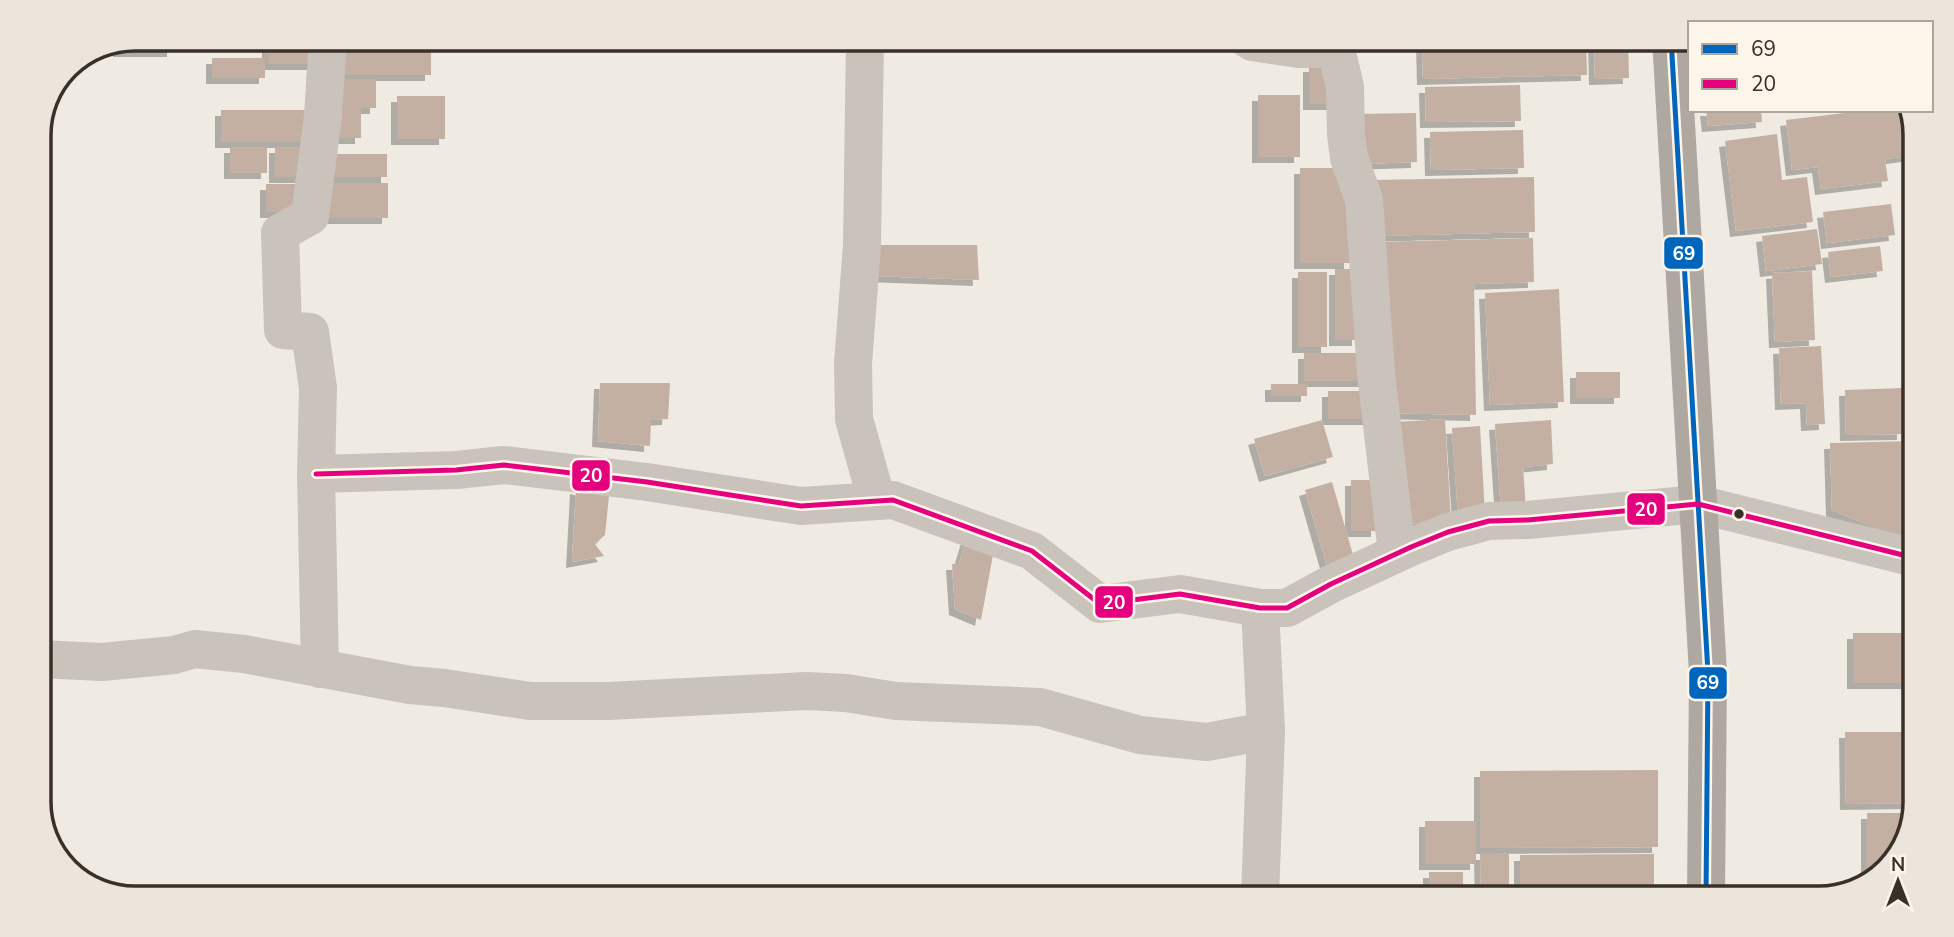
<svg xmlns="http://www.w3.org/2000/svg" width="1954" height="937" font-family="'Nunito Sans',sans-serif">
  <defs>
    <filter id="shadow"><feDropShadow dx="-6" dy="6" stdDeviation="0" flood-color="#0004"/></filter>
  </defs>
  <rect width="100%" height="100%" fill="#efebe2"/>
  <g fill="#c4b0a3" filter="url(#shadow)">
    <path d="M 134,38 L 173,38 L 173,51 L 119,51 L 119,45 Z"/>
    <rect x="268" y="38" width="53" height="26"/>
    <rect x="406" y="38" width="46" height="4"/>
    <path d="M 1422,38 L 1586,38 L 1587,75 L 1423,79 Z"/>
    <path d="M 1594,38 L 1628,38 L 1629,78 L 1595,79 Z"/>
    <rect x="344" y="51" width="87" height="24"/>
    <rect x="212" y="58" width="53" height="20"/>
    <rect x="1309" y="66" width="27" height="38"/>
    <path d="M 333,79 L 376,79 L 376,108 L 361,108 L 361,138 L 333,138 Z"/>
    <path d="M 1520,85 L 1521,121 L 1426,122 L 1425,87 Z"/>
    <rect x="1258" y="95" width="42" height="62"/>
    <rect x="397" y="96" width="48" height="43"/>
    <rect x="221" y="110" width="93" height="32"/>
    <path d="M 1706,110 L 1761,110 L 1762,122 L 1708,126 Z"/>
    <path d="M 1870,110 L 1909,110 L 1915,128 L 1915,155 L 1885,159 L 1888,181 L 1821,189 L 1818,167 L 1792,170 L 1786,120 Z"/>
    <path d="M 1416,113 L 1417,162 L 1356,164 L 1355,114 Z"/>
    <path d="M 1523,130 L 1524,168 L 1431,170 L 1430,132 Z"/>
    <path d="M 1777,134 L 1782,180 L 1807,177 L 1813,222 L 1736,231 L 1725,141 Z"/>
    <rect x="230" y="147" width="37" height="26"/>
    <rect x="275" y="147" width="34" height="30"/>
    <rect x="335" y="154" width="52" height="23"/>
    <rect x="1300" y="168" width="50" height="95"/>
    <path d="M 1534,177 L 1535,232 L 1373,236 L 1372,180 Z"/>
    <rect x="324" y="183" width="64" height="35"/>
    <rect x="266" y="184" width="36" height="28"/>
    <path d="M 1891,204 L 1895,235 L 1827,243 L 1823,212 Z"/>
    <path d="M 1817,229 L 1822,264 L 1766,271 L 1762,236 Z"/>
    <path d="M 1533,238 L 1534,282 L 1474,284 L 1476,415 L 1386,413 L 1374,242 Z"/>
    <path d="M 870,245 L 977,245 L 979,280 L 873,276 Z"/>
    <path d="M 1880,246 L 1883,271 L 1831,277 L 1828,252 Z"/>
    <rect x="1335" y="269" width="23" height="71"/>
    <path d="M 1812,271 L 1815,340 L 1775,342 L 1772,273 Z"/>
    <rect x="1298" y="272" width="29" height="75"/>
    <path d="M 1559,289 L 1564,402 L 1490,405 L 1485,293 Z"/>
    <path d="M 1821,346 L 1825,424 L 1807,425 L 1806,403 L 1781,404 L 1779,348 Z"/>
    <rect x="1304" y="353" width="62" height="28"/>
    <rect x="1576" y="372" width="44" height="26"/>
    <path d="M 600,383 L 670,383 L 668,419 L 651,420 L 650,446 L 598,441 Z"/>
    <rect x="1271" y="384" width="36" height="12"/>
    <path d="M 1902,388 L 1903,434 L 1846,435 L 1845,390 Z"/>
    <rect x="1328" y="391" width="44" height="28"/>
    <path d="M 1445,419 L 1451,521 L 1402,524 L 1396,422 Z"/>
    <path d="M 1322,420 L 1333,457 L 1265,476 L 1254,439 Z"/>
    <path d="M 1551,420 L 1553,464 L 1523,467 L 1526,509 L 1501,511 L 1495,424 Z"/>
    <path d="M 1480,426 L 1485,514 L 1458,515 L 1452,428 Z"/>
    <path d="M 1915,441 L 1915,544 L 1832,510 L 1830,443 Z"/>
    <rect x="1351" y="480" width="26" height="51"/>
    <path d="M 1332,482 L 1356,565 L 1329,573 L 1305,490 Z"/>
    <path d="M 576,488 L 609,496 L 605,535 L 595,544 L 604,556 L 572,562 Z"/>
    <path d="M 968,534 L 995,544 L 981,620 L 955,609 L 952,564 L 959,564 Z"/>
    <rect x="1853" y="633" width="62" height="50"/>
    <path d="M 1845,732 L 1915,732 L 1915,803 L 1846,804 Z"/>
    <path d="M 1658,770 L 1658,847 L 1480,848 L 1480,771 Z"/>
    <path d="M 1867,813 L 1913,813 L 1906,845 L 1873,883 L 1867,884 Z"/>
    <rect x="1425" y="821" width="51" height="43"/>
    <path d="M 1480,854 L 1509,854 L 1509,898 L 1481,898 Z"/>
    <path d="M 1654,854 L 1654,898 L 1520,898 L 1520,855 Z"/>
    <rect x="1429" y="872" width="34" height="26"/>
    <path d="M 1239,888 L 1239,898 L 1179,898 L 1179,889 Z"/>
  </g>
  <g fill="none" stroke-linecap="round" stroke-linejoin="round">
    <g stroke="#c9c3bb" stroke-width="38">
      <path d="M 865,38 L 862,245 L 853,364 L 854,419 L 877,501"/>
      <path d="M 1246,38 L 1252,42 L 1299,49 L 1336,49 L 1345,87 L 1346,134 L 1349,158 L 1364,200 L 1376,373 L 1397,553"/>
      <path d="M 316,474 L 456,470 L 504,465 L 647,482 L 801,506 L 893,500 L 1032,551 L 1100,604 L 1180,594 L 1260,608 L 1287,608 L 1331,584 L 1411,547 L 1448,532 L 1489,521 L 1528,520 L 1698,504 L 1915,558"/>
      <path d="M 39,659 L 102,662 L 174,655 L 195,649 L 244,654 L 410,685 L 444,688 L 530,701 L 608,701 L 806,691 L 846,693 L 896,701 L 1040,707 L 1140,735 L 1207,742 L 1266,731"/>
      <path d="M 320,669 L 316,474 L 318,388 L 310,332 L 283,330 L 280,233 L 310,216 L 323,116 L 328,38"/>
      <path d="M 1260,898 L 1266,731 L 1260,608"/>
    </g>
    <path stroke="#aea8a0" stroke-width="38" d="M 1671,38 L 1708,673 L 1706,898"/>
    <defs>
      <path id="bus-1" d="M 1671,38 L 1708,673 L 1706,898"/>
      <path id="bus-2" d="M 316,474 L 456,470 L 504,465 L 647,482 L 801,506 L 893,500 L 1032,551 L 1100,604 L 1180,594 L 1260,608 L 1287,608 L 1331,584 L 1411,547 L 1448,532 L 1489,521 L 1528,520 L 1698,504 L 1915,558"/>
    </defs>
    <use href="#bus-1" stroke="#fbf5ea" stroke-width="10"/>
    <use href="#bus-2" stroke="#fbf5ea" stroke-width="10"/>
    <use href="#bus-1" stroke="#0065bd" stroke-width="5"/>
    <use href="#bus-2" stroke="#e5007d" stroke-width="5"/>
  </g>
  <circle fill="#3a3029" stroke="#fbf5ea" stroke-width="2.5" cx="1739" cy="514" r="6"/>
  <path d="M0 0H1954V937H0ZM135 51H1819A84 84 0 0 1 1903 135V802A84 84 0 0 1 1819 886H135A84 84 0 0 1 51 802V135A84 84 0 0 1 135 51Z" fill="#ece5db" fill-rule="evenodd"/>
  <path fill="none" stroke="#3a3029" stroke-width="3.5" d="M135 51H1819A84 84 0 0 1 1903 135V802A84 84 0 0 1 1819 886H135A84 84 0 0 1 51 802V135A84 84 0 0 1 135 51Z"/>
  <g stroke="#fbf5ea" stroke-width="2.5">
    <rect x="1663" y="236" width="41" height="34" rx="7" fill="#0065bd"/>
    <rect x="571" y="459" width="40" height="33" rx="7" fill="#e5007d"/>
    <rect x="1626" y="492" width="40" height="34" rx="7" fill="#e5007d"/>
    <rect x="1094" y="585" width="40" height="34" rx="7" fill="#e5007d"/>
    <rect x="1688" y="666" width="40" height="34" rx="7" fill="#0065bd"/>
  </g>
  <g font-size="19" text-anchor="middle" font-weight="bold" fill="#fff">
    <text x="1684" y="260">69</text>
    <text x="591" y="482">20</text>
    <text x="1646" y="516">20</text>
    <text x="1114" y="609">20</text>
    <text x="1708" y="689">69</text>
  </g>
  <rect x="1688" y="21" width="245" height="91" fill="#fbf5ea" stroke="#aea69d" stroke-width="2"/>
  <rect x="1702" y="44" width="35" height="10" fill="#0065bd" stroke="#aea69d" stroke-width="2"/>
  <text x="1751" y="56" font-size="21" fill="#3a3029">69</text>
  <rect x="1702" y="79" width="35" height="10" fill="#e5007d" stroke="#aea69d" stroke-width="2"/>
  <text x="1751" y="91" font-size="21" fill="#3a3029">20</text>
  <g transform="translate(1898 881)" stroke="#fbf5ea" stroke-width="5" paint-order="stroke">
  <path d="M0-5L12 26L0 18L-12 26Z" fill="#3a3029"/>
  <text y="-10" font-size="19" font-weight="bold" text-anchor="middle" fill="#3a3029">N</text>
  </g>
</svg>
